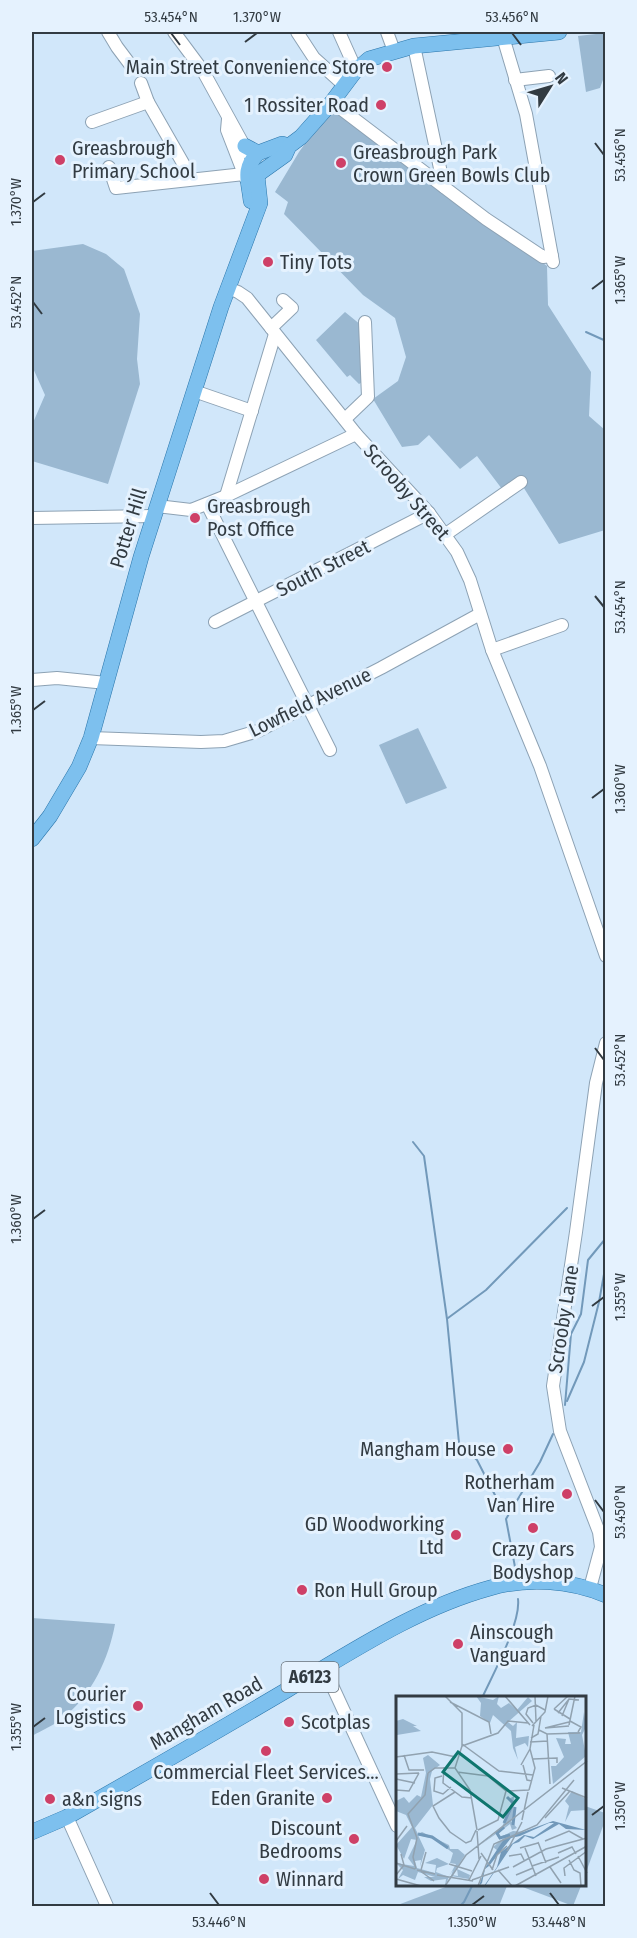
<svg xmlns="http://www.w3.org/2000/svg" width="637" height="1938" font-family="'Fira Sans Condensed',sans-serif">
  <rect width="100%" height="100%" fill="#d1e7fa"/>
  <g fill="#9ab8d1">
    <path d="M 605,33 L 605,74 L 600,88 L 586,92 L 578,36 Z"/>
    <path d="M 339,111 L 547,266 L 548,305 L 591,372 L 589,416 L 605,430 L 605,530 L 559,544 L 522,485 L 502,489 L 477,456 L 460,469 L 429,435 L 418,445 L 402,447 L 373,399 L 398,381 L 406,357 L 395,318 L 363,295 L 284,214 L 288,202 L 275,192 L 299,152 L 327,113 Z"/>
    <path d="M 83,244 L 106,254 L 124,269 L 140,314 L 137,359 L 140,384 L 108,484 L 32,461 L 32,425 L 45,395 L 32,366 L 32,251 Z"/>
    <path d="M 345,312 L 361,325 L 364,381 L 359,384 L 350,375 L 347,377 L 316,340 Z"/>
    <path d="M 418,728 L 447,788 L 406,804 L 379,745 Z"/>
    <path d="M 32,1618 L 115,1624 C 109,1658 92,1695 64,1717 C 55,1725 42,1730 32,1736 Z"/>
    <path d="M 585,1806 L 605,1813 L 606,1818 L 585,1875 Z"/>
    <path d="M 448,1886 L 507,1886 L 499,1906 L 395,1906 Z"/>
    <path d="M 520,1886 L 581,1886 L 573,1906 Z"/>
  </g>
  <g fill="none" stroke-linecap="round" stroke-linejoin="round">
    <g stroke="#7299ba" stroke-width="2">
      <path d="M 586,332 L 606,341"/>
      <path d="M 413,1142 L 424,1156 L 447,1319 L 459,1443 L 477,1460 L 498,1501 L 510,1513"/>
      <path d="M 448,1318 L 486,1290 L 567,1208"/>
      <path d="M 567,1401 L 584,1362 L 599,1302 L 606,1263"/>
      <path d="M 565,1405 L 571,1334 L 581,1314 L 588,1260 L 606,1238"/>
      <path d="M 515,1567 L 506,1519 L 540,1462 L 553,1434"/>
      <path d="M 482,1698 C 493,1674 521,1623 518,1599"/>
      <path d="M 460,1906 L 464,1902 L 472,1886"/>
    </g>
    <defs>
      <g id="minor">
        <path d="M 108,32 L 117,47 L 132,67"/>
        <path d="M 174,32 L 203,71 L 248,153"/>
        <path d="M 297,32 L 314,58 L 344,85"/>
        <path d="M 339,32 L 356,70"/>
        <path d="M 387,32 L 394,51"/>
        <path d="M 503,37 L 526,114 L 553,262"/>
        <path d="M 414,46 L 444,187"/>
        <path d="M 515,80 L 549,76"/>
        <path d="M 141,83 L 148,102"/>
        <path d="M 332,102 L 486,219 L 543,257 L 552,256"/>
        <path d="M 228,119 L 227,130 L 246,179"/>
        <path d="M 92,122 L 148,102 L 192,179"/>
        <path d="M 109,167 L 116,188 L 244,174"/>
        <path d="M 228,288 L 238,292 L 247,298 L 356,434 L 429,513 L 457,552 L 470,580 L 492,650 L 540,766 L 606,956"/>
        <path d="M 271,328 L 292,308 L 283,300"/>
        <path d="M 194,391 L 252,411"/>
        <path d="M 345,419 L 368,397 L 365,322"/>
        <path d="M 226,496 L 275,334"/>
        <path d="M 207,504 L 330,750"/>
        <path d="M 157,506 L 191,510 L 226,496 L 356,434"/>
        <path d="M 32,518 L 154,516"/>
        <path d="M 446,534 L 521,482"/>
        <path d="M 215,622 L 429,513"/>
        <path d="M 492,650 L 562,625"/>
        <path d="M 32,680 L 57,678 L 106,683"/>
        <path d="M 91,738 L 201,742 L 224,741 L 258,731 L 381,668 L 480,614"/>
        <path d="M 590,1588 L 601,1547 L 599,1532 L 560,1431 L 553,1386 L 576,1232 L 596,1083 L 606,1043"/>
        <path d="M 324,1668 L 397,1826"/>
        <path d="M 67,1817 L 107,1906"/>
      </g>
      <g id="major">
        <path d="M 245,146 L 258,153 L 282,144 L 289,146"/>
        <path d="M 257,175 L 285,155 L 289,146 L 301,137 L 332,102 L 356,70 L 369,59 L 414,46 L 559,32"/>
        <path d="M 251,201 C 249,181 242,170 258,153"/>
        <path d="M 32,839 L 50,816 L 79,767 L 91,738 L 141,557 L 221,307 L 260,203 L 257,175"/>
        <path d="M 32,1832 L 67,1817 C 141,1775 214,1733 287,1690 C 351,1652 417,1608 490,1588 C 527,1577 570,1580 606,1595"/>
      </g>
    </defs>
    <use href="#minor" stroke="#8da2b4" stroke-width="14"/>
    <use href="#major" stroke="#2b76ab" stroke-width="16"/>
    <use href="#minor" stroke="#fff" stroke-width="12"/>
    <use href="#major" stroke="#7dc0ee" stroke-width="15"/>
  </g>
  <path fill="none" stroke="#323b42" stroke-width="2" d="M 171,33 L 180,45M 512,33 L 521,45M 245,42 L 257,33M 595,143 L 604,155M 33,202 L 45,193M 592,289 L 604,280M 33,302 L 42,314M 595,596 L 604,607M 33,710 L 45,701M 592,798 L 604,789M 595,1048 L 604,1060M 33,1219 L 45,1210M 592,1306 L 604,1297M 595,1500 L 604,1512M 33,1727 L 45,1718M 592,1815 L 604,1806M 210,1893 L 219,1905M 550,1893 L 559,1905M 472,1905 L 484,1896"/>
  <g fill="#ce4067" stroke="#e5f2fe" stroke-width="2">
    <circle cx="387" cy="67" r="6"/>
    <circle cx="381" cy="105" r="6"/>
    <circle cx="60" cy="160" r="6"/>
    <circle cx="341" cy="163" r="6"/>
    <circle cx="268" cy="262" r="6"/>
    <circle cx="195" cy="518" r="6"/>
    <circle cx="508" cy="1449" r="6"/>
    <circle cx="567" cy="1494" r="6"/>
    <circle cx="533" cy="1528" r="6"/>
    <circle cx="456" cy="1535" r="6"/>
    <circle cx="302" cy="1590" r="6"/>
    <circle cx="458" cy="1644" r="6"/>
    <circle cx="138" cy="1706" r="6"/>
    <circle cx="289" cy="1722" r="6"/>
    <circle cx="266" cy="1751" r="6"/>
    <circle cx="327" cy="1798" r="6"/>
    <circle cx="50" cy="1799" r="6"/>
    <circle cx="354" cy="1839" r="6"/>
    <circle cx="264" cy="1879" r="6"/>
  </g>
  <g text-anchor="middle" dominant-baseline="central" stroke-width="6" stroke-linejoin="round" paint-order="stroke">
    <rect fill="#e5f2fe" stroke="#68727a" stroke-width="1.5" x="281.5" y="1662" width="57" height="30" rx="4.5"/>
    <g font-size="18" font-weight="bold" fill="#323b42">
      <text x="310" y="1677">A6123</text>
    </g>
    <g font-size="20" fill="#323b42" stroke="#e5f2fe" text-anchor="start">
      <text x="375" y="67" text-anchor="end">Main Street Convenience Store</text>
      <text x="369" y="105" text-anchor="end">1 Rossiter Road</text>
      <text x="72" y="148">Greasbrough<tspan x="72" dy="23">Primary School</tspan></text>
      <text x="353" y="152">Greasbrough Park<tspan x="353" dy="23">Crown Green Bowls Club</tspan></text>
      <text x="280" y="262">Tiny Tots</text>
      <text x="207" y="506">Greasbrough<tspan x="207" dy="23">Post Office</tspan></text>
      <text x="496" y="1449" text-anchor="end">Mangham House</text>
      <text x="555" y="1482" text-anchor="end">Rotherham<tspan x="555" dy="23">Van Hire</tspan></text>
      <text x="444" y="1524" text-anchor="end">GD Woodworking<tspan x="444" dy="23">Ltd</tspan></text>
      <text x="533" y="1549" text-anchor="middle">Crazy Cars<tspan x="533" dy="23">Bodyshop</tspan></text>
      <text x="314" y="1590">Ron Hull Group</text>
      <text x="470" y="1632">Ainscough<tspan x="470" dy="23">Vanguard</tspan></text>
      <text x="126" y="1694" text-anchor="end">Courier<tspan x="126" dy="23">Logistics</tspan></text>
      <text x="301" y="1722">Scotplas</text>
      <text x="266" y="1772" text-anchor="middle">Commercial Fleet Services...</text>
      <text x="315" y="1798" text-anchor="end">Eden Granite</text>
      <text x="62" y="1799">a&amp;n signs</text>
      <text x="342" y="1828" text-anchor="end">Discount<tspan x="342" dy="23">Bedrooms</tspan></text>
      <text x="276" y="1879">Winnard</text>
    </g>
    <g font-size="20" fill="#323b42" stroke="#e5f2fe">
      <text transform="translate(407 492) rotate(49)">Scrooby Street</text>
      <text transform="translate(128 528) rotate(-73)">Potter Hill</text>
      <text transform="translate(323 568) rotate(-27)">South Street</text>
      <text transform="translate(310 702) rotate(-26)">Lowfield Avenue</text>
      <text transform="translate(563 1319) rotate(-81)">Scrooby Lane</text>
      <text transform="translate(206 1713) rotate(-30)">Mangham Road</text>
    </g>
  </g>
  <g transform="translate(396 1696)">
    <rect width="190" height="190" fill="#d1e7fa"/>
    <path d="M 80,0 L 97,4 L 103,0 L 101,8 L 105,12 L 113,7 L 121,14 L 132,1 L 136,5 L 112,26 L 117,30 L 121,26 L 120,42 L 133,40 L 132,51 L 129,47 L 119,51 L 122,64 L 117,52 L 115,35 L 97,19 L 94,27 L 84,20 L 85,7 ZM 188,16 L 190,31 L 186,39 L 190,60 L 157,88 L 155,70 L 160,70 L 168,61 L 160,42 L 170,43 L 168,53 L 169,48 L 175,48 L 172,36 L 185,36 ZM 7,23 L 21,30 L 17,30 L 25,35 L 1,39 L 0,25 ZM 32,59 L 44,69 L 36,75 L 34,83 L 37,109 L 19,132 L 22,138 L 26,136 L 53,149 L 54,153 L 62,153 L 69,159 L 56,179 L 62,180 L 61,173 L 74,179 L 73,183 L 55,180 L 57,174 L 53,180 L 60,168 L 54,167 L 57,157 L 38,143 L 22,139 L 29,154 L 24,171 L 25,164 L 19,165 L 21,172 L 39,177 L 40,169 L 29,167 L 41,162 L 53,168 L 41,172 L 40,176 L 53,181 L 49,190 L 50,183 L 35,185 L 28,181 L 39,181 L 22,176 L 19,184 L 7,179 L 2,183 L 7,174 L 0,167 L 18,170 L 12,162 L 21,144 L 15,143 L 8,163 L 0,149 L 16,131 L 10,119 L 0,115 L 0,105 L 8,101 L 13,107 L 21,99 L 25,101 L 30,77 L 27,62 ZM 176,95 L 190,103 L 190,114 L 175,115 L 169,126 L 173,110 L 169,105 ZM 118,100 L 117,122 L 122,119 L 115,125 L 121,132 L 116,134 L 114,128 L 101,138 L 104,141 L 117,135 L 129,136 L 108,143 L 102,155 L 97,151 L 109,141 L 103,143 L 100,138 L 84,149 L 115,125 L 106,131 L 116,106 L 113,103 Z" fill="#9ab8d1"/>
    <path d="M 157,125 L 190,134 L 170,133 L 163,128 L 137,143 L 129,140 L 123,146 L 117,148 L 89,190 L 88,190 L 101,171 L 105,156 L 128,139 L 138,141 L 158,127 L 153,127 L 124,140 L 115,142 L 93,170 L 89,173 L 86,187 L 83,190 L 89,172 L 108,143 Z" fill="#7299ba"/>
    <path fill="none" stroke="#7299ba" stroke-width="3" d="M 108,127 L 117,107 L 111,101M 117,129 L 119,111M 108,131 L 101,137 L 104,142 L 114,139M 22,138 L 36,141 L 52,152"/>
    <path fill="none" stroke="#91a2b0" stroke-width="1.5" d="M 49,0 L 66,17 L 66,50 L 59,72M 109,0 L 134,29M 139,0 L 140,25M 54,6 L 93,26 L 95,38M 158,13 L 174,23M 158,13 L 172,0M 162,17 L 173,3 L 183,4M 166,20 L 173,3M 174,25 L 185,31 L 182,36M 137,27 L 130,18 L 132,12 L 140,9 L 149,14M 173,29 L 179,0M 136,30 L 149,16 L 152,0M 173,30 L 149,32 L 173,26M 143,34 L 151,38 L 184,37M 151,38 L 154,88M 135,42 L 142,38 L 145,20M 134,46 L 152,45M 66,48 L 103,75 L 137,79M 66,50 L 102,37 L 112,25 L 132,27M 8,59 L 13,74 L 28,74M 0,61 L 36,56 L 60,61M 137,63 L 161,62 L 161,67M 125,69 L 134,53M 127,69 L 131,84 L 136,85M 48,71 L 47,87 L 66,101 L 76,102M 59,72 L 74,94 L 81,134M 61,76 L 92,80 L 110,95M 32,77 L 39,72 L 59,72M 0,78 L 23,77M 46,80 L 39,82 L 38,95 L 47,98 L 55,91M 0,83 L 19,87M 166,92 L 191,102M 0,94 L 13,95 L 23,77M 133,94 L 139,72 L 134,53 L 138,29M 59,96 L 37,110 L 43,122 L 54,136 L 70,147 L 75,145 L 80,134M 149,122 L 174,95M 126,124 L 132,96M 82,134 L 102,124 L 110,95 L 133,94M 81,135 L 83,163M 0,145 L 11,130M 149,145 L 173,135 L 187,143M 142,146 L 150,167M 124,152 L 142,147M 129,152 L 140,180M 111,155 L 126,126M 85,157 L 97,174M 162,157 L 176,151 L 180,158M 113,160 L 125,158 L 128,164M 182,160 L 191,177M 173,164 L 178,174 L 184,177 L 185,190M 0,167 L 19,173M 53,168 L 76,175M 136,170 L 163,161M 117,171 L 150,153 L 191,142M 154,171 L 165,187M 20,173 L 17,161 L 21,142 L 12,118 L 29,99 L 32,77M 21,174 L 39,178M 23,174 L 38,185M 25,174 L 30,156M 96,174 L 101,159 L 111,150M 102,174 L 116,190M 0,179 L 8,169 L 5,158M 41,179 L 77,185M 120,179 L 137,172M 169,180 L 168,172 L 191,155M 0,183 L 25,190M 73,184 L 85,160M 76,184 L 113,171M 49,190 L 70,159 L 191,65M 82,190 L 98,148 L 141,129 L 178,84M 119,190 L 191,150"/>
    <path fill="#0f766e" fill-opacity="0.15" stroke="#0f766e" stroke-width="3" d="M 62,56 L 122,102 L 107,121 L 47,76 Z"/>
    <rect width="190" height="190" fill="none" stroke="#323b42" stroke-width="3"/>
  </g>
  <rect width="637" height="1938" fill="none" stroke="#e5f2fe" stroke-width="66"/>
  <g transform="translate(550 87) rotate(53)" stroke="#e5f2fe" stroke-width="4.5" paint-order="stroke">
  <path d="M0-4.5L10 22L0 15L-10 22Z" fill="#323b42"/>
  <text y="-9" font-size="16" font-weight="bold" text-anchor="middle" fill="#323b42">N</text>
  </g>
  <rect x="33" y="33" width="571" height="1872" fill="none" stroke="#323b42" stroke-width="2"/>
  <g font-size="15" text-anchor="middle" fill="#323b42">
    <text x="171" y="22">53.454°N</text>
    <text x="257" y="22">1.370°W</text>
    <text x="512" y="22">53.456°N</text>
    <text transform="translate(620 155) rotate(-90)" y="5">53.456°N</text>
    <text transform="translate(16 202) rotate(-90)" y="5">1.370°W</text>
    <text transform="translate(620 280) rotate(-90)" y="5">1.365°W</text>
    <text transform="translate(16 302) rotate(-90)" y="5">53.452°N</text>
    <text transform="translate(620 607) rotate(-90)" y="5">53.454°N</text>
    <text transform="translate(16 710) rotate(-90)" y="5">1.365°W</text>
    <text transform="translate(620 789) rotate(-90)" y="5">1.360°W</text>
    <text transform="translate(620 1060) rotate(-90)" y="5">53.452°N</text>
    <text transform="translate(16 1219) rotate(-90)" y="5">1.360°W</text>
    <text transform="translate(620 1297) rotate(-90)" y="5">1.355°W</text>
    <text transform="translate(620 1512) rotate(-90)" y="5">53.450°N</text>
    <text transform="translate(16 1727) rotate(-90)" y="5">1.355°W</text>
    <text transform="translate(620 1806) rotate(-90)" y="5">1.350°W</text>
    <text x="219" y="1927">53.446°N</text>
    <text x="472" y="1927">1.350°W</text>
    <text x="559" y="1927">53.448°N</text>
  </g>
</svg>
